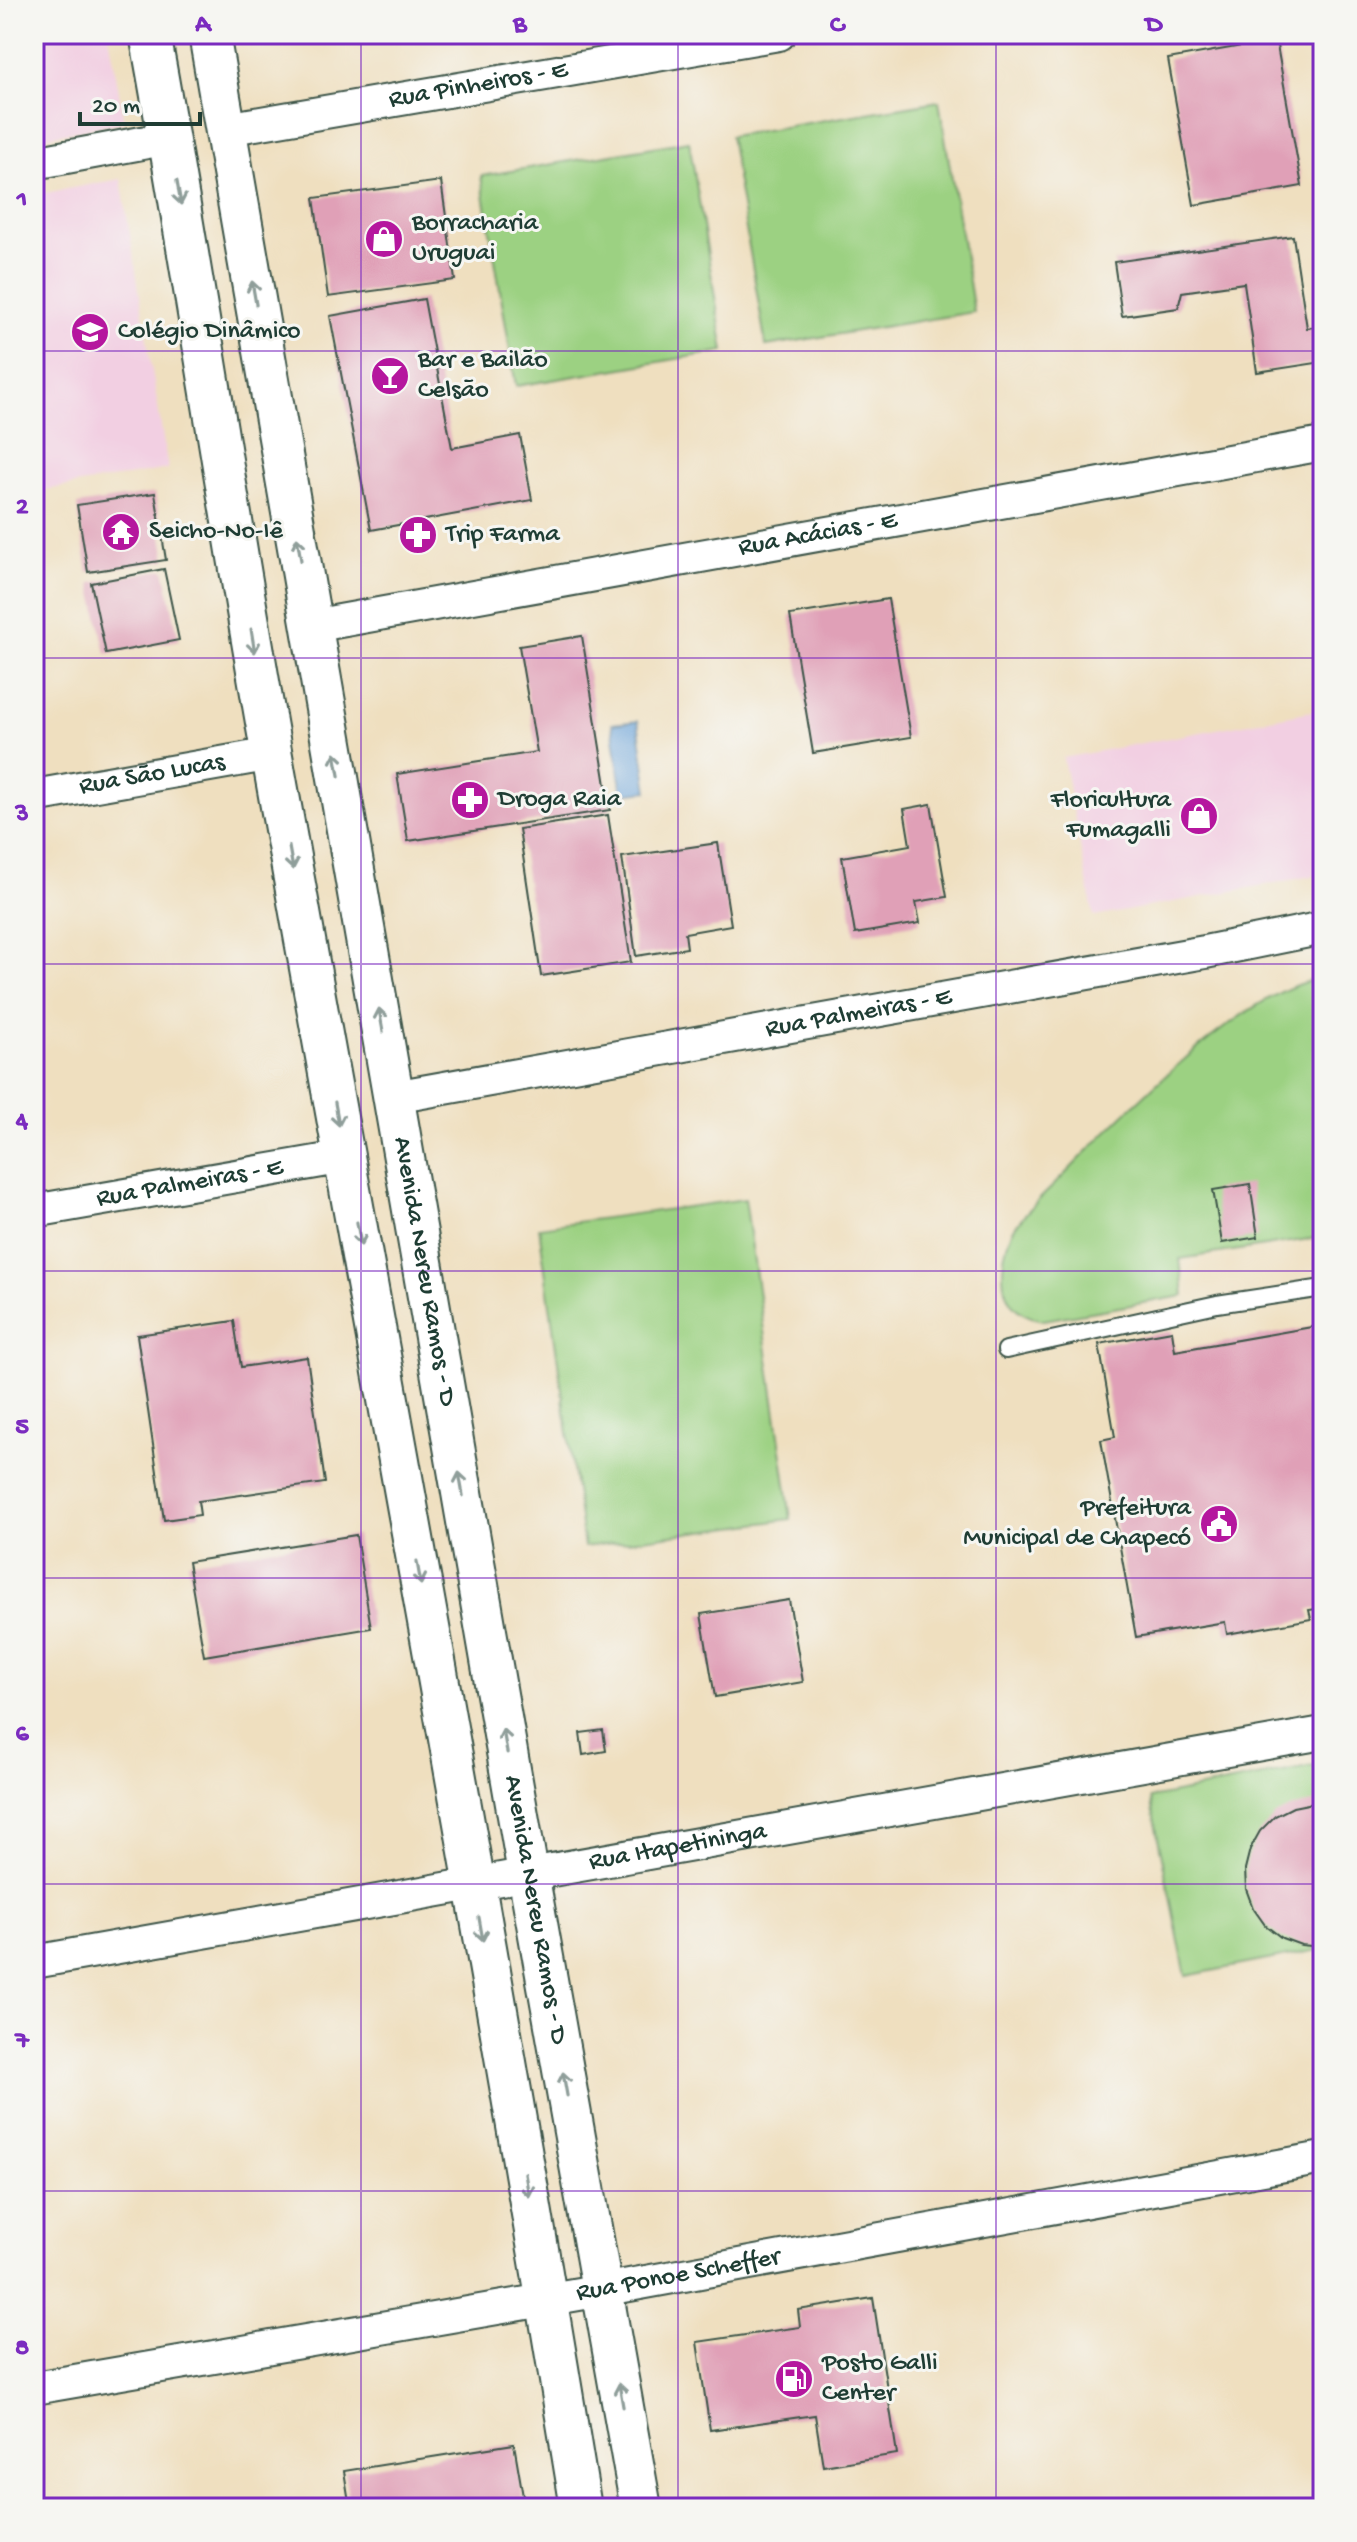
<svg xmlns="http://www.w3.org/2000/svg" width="1357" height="2542" font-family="'Gochi Hand',sans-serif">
  <rect width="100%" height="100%" fill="#f6f6f2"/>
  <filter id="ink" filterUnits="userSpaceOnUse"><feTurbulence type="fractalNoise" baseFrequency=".0125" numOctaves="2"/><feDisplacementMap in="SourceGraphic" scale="16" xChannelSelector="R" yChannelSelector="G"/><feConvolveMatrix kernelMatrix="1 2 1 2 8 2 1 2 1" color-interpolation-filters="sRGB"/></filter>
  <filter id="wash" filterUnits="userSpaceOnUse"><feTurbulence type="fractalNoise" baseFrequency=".006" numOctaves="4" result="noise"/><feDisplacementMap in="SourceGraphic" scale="32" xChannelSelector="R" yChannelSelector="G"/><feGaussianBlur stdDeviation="1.8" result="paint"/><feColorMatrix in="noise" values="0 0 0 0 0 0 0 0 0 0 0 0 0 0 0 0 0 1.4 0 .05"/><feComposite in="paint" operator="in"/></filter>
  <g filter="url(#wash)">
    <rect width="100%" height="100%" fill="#efdfbf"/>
    <g fill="#f2cfe2">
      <path d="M 34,34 L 109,34 L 124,122 L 34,139 Z"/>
      <path d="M 121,179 L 168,469 L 34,492 L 34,195 Z"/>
      <path d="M 1323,709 L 1323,874 L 1094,917 L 1063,758 Z"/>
    </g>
    <g fill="#9cd182" stroke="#5e875b" stroke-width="2">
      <path d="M 939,101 L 974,312 L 766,346 L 730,136 Z"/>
      <path d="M 689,141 L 724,351 L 516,386 L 481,176 Z"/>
      <path d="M 1323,977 L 1323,1237 L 1180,1259 L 1184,1296 L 1044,1320 C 1034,1318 1025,1316 1017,1309 C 995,1290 1002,1244 1017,1224 C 1031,1205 1052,1188 1068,1171 C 1126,1111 1241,993 1323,977 Z"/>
      <path d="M 745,1199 L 791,1519 L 584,1547 L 539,1227 Z"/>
      <path d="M 1323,1764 L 1323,1949 L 1186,1976 L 1150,1798 Z"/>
    </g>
    <path fill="#6aa2d8" stroke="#447086" stroke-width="2" d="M 638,721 L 648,791 L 622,794 L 612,724 Z"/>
    <g id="blocks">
      <g fill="#e0a0b7">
        <path d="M 1276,40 L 1302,186 L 1194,205 L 1168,59 Z"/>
        <path d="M 441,181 L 455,280 L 328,297 L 314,198 Z"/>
        <path d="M 1293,236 L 1307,328 L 1319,326 L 1323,362 L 1257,372 L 1244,283 L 1182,292 L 1178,308 L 1122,316 L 1114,262 Z"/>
        <path d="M 424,299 L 452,448 L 520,435 L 532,500 L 371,530 L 330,316 Z"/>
        <path d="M 155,493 L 166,560 L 88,572 L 77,505 Z"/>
        <path d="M 164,569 L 179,640 L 106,654 L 91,583 Z"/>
        <path d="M 888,599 L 911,737 L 813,753 L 790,615 Z"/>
        <path d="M 582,636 L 610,810 L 408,841 L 397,774 L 537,752 L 519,646 Z"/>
        <path d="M 931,804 L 947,897 L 916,902 L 920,923 L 855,934 L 842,857 L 910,845 L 904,809 Z"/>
        <path d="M 608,815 L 631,962 L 541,976 L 519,829 Z"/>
        <path d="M 718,843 L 731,925 L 685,933 L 687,948 L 636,956 L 622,857 Z"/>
        <path d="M 1250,1184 L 1258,1237 L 1222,1243 L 1213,1190 Z"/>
        <path d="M 234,1321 L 241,1367 L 307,1357 L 325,1483 L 198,1501 L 200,1515 L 164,1520 L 137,1335 Z"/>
        <path d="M 1323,1325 L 1323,1608 L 1309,1610 L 1311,1619 L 1227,1634 L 1225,1622 L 1136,1637 L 1101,1440 L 1115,1437 L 1099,1344 L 1172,1331 L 1175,1351 Z"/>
        <path d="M 356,1535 L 371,1628 L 204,1656 L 188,1562 Z"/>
        <path d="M 789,1600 L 803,1682 L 715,1697 L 701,1614 Z"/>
        <path d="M 603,1730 L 606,1751 L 583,1755 L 580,1733 Z"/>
        <path d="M 1313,1803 L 1323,1804 L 1321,1947 L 1301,1945 L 1282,1938 L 1265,1925 L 1253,1908 L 1246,1889 L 1245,1869 L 1250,1849 L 1260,1831 L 1275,1816 L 1293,1807 Z"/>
        <path d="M 873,2298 L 897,2454 L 823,2466 L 815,2415 L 710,2430 L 697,2342 L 800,2327 L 798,2310 Z"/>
        <path d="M 514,2444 L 525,2508 L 350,2508 L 344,2471 Z"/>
      </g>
    </g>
  </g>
  <g filter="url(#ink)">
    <use href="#blocks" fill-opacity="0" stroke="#3e5549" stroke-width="2"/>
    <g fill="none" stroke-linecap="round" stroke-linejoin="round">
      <defs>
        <path id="service" d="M 1006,1350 L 1217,1304 L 1323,1288"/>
        <g id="minor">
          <path id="s1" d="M 226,129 L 779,34"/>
          <path d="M 34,163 L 169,138"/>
          <path id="s2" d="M 312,626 L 1323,444"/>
          <path id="s3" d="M 34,796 L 272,754"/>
          <path id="s4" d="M 394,1097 L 1205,952 L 1323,928"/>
          <path id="s5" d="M 34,1211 L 345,1157"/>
          <path id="s6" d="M 34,1962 L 1323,1733"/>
          <path id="s7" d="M 34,2388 L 602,2290 L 1323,2158"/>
        </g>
        <g id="tertiary">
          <path d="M 150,34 C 194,274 229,516 272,756 C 376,1340 486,1923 581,2508"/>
          <path id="s8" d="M 209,34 L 528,1873 L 641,2508"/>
        </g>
      </defs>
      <use href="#service" stroke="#3e5549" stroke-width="20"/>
      <use href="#minor" stroke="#3e5549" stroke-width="36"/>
      <use href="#tertiary" stroke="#3e5549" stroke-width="44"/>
      <use href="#service" stroke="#fff" stroke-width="16"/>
      <use href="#minor" stroke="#fff" stroke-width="32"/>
      <use href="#tertiary" stroke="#fff" stroke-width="40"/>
    </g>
    <defs><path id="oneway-shaft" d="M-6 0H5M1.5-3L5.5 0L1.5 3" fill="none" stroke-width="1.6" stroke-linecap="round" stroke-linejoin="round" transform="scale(2)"/></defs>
    <g stroke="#8f9e9a">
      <use href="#oneway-shaft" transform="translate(179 193) rotate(80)"/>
      <use href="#oneway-shaft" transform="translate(254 293) rotate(-100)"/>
      <use href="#oneway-shaft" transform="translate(299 549) rotate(-100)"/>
      <use href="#oneway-shaft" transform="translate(253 641) rotate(81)"/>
      <use href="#oneway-shaft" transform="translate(337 764) rotate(-100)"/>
      <use href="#oneway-shaft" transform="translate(291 858) rotate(80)"/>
      <use href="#oneway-shaft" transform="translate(381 1020) rotate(-100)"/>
      <use href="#oneway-shaft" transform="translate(337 1114) rotate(80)"/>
      <use href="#oneway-shaft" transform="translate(359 1234) rotate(80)"/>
      <use href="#oneway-shaft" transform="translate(461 1484) rotate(-100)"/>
      <use href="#oneway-shaft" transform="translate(419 1573) rotate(80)"/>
      <use href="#oneway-shaft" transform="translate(505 1741) rotate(-100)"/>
      <use href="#oneway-shaft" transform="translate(481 1929) rotate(80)"/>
      <use href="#oneway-shaft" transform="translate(565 2084) rotate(-100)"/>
      <use href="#oneway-shaft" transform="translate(527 2185) rotate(80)"/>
      <use href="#oneway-shaft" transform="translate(621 2395) rotate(-100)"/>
    </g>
  </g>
  <path fill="none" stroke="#7b2cbf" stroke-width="2" stroke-opacity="0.55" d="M 361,34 L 361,2508M 678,34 L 678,2508M 996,34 L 996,2508M 34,351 L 1323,351M 34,658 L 1323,658M 34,964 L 1323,964M 34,1271 L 1323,1271M 34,1578 L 1323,1578M 34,1884 L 1323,1884M 34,2191 L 1323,2191"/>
  <defs>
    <symbol id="shop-disc" viewBox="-11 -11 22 22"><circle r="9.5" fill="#b5179e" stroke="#f6f6f2"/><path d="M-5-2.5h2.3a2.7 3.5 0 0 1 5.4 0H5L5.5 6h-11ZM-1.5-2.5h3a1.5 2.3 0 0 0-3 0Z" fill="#fff"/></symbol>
    <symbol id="school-disc" viewBox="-11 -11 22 22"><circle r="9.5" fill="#b5179e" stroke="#f6f6f2"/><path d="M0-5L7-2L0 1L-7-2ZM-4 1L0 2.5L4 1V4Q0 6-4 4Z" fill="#fff"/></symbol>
    <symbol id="bar-disc" viewBox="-11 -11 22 22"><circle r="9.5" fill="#b5179e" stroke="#f6f6f2"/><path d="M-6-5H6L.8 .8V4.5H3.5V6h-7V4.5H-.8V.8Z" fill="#fff"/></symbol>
    <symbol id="temple-disc" viewBox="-11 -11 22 22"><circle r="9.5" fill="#b5179e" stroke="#f6f6f2"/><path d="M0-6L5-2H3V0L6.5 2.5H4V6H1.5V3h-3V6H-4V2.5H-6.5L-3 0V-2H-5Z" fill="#fff"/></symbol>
    <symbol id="pharmacy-disc" viewBox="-11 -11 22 22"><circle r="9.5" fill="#b5179e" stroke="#f6f6f2"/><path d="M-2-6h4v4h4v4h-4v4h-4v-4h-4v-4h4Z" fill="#fff"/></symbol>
    <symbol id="civic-disc" viewBox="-11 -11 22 22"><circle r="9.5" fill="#b5179e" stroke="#f6f6f2"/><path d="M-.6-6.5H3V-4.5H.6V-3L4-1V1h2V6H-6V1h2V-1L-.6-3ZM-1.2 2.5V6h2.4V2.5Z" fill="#fff"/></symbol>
    <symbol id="fuel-disc" viewBox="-11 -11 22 22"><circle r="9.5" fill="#b5179e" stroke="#f6f6f2"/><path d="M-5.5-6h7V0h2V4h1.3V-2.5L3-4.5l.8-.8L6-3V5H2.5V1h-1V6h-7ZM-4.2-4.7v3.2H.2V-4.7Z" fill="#fff"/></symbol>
  </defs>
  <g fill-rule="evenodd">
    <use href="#shop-disc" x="362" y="217" width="44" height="44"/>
    <use href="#school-disc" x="68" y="310" width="44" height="44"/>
    <use href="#bar-disc" x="368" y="354" width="44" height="44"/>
    <use href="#temple-disc" x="99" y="510" width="44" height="44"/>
    <use href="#pharmacy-disc" x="396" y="513" width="44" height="44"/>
    <use href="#pharmacy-disc" x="448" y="778" width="44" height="44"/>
    <use href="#shop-disc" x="1177" y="794" width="44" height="44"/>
    <use href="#civic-disc" x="1197" y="1502" width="44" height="44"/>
    <use href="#fuel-disc" x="772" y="2357" width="44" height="44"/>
  </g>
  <g text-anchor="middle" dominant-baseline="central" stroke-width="6" stroke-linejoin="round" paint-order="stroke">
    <g font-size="26" fill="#1f3d34" stroke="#f6f6f2">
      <text stroke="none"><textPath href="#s1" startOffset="256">Rua Pinheiros - E</textPath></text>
      <text stroke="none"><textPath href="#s2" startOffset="514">Rua Acácias - E</textPath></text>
      <text stroke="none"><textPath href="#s3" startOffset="120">Rua São Lucas</textPath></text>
      <text stroke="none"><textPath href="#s4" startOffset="472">Rua Palmeiras - E</textPath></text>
      <text stroke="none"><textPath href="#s5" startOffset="158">Rua Palmeiras - E</textPath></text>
      <text stroke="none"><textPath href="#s8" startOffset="1256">Avenida Nereu Ramos - D</textPath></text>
      <text stroke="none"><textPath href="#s6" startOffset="654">Rua Itapetininga</textPath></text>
      <text stroke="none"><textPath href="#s8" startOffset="1904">Avenida Nereu Ramos - D</textPath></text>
      <text stroke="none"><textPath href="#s7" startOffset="654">Rua Ponoe Scheffer</textPath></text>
    </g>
    <g font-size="26" fill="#1f3d34" stroke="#f6f6f2" text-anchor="start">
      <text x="412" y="224">Borracharia<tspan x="412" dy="30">Uruguai</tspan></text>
      <text x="118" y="332">Colégio Dinâmico</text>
      <text x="418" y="361">Bar e Bailão<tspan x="418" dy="30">Celsão</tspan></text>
      <text x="149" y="532">Seicho-No-Iê</text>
      <text x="446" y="535">Trip Farma</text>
      <text x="498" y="800">Droga Raia</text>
      <text x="1171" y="801" text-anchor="end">Floricultura<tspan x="1171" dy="30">Fumagalli</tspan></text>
      <text x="1191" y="1509" text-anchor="end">Prefeitura<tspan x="1191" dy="30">Municipal de Chapecó</tspan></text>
      <text x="822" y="2364">Posto Galli<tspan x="822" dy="30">Center</tspan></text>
    </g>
  </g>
  <rect width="1357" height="2542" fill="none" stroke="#f6f6f2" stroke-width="88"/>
  <path d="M80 112v12h120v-12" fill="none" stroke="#1f3d34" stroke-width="4"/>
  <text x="92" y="112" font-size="24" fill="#1f3d34" stroke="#f6f6f2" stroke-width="6" paint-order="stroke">20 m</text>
  <rect x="44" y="44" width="1269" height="2454" fill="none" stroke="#7b2cbf" stroke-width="3"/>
  <g font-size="26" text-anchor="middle" font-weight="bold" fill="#7b2cbf">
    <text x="203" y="31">A</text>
    <text x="520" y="31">B</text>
    <text x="837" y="31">C</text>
    <text x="1154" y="31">D</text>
    <text x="22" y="206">1</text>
    <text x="22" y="513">2</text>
    <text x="22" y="820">3</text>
    <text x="22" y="1127">4</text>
    <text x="22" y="1433">5</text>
    <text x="22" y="1740">6</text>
    <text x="22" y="2047">7</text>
    <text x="22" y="2354">8</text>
  </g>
</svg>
